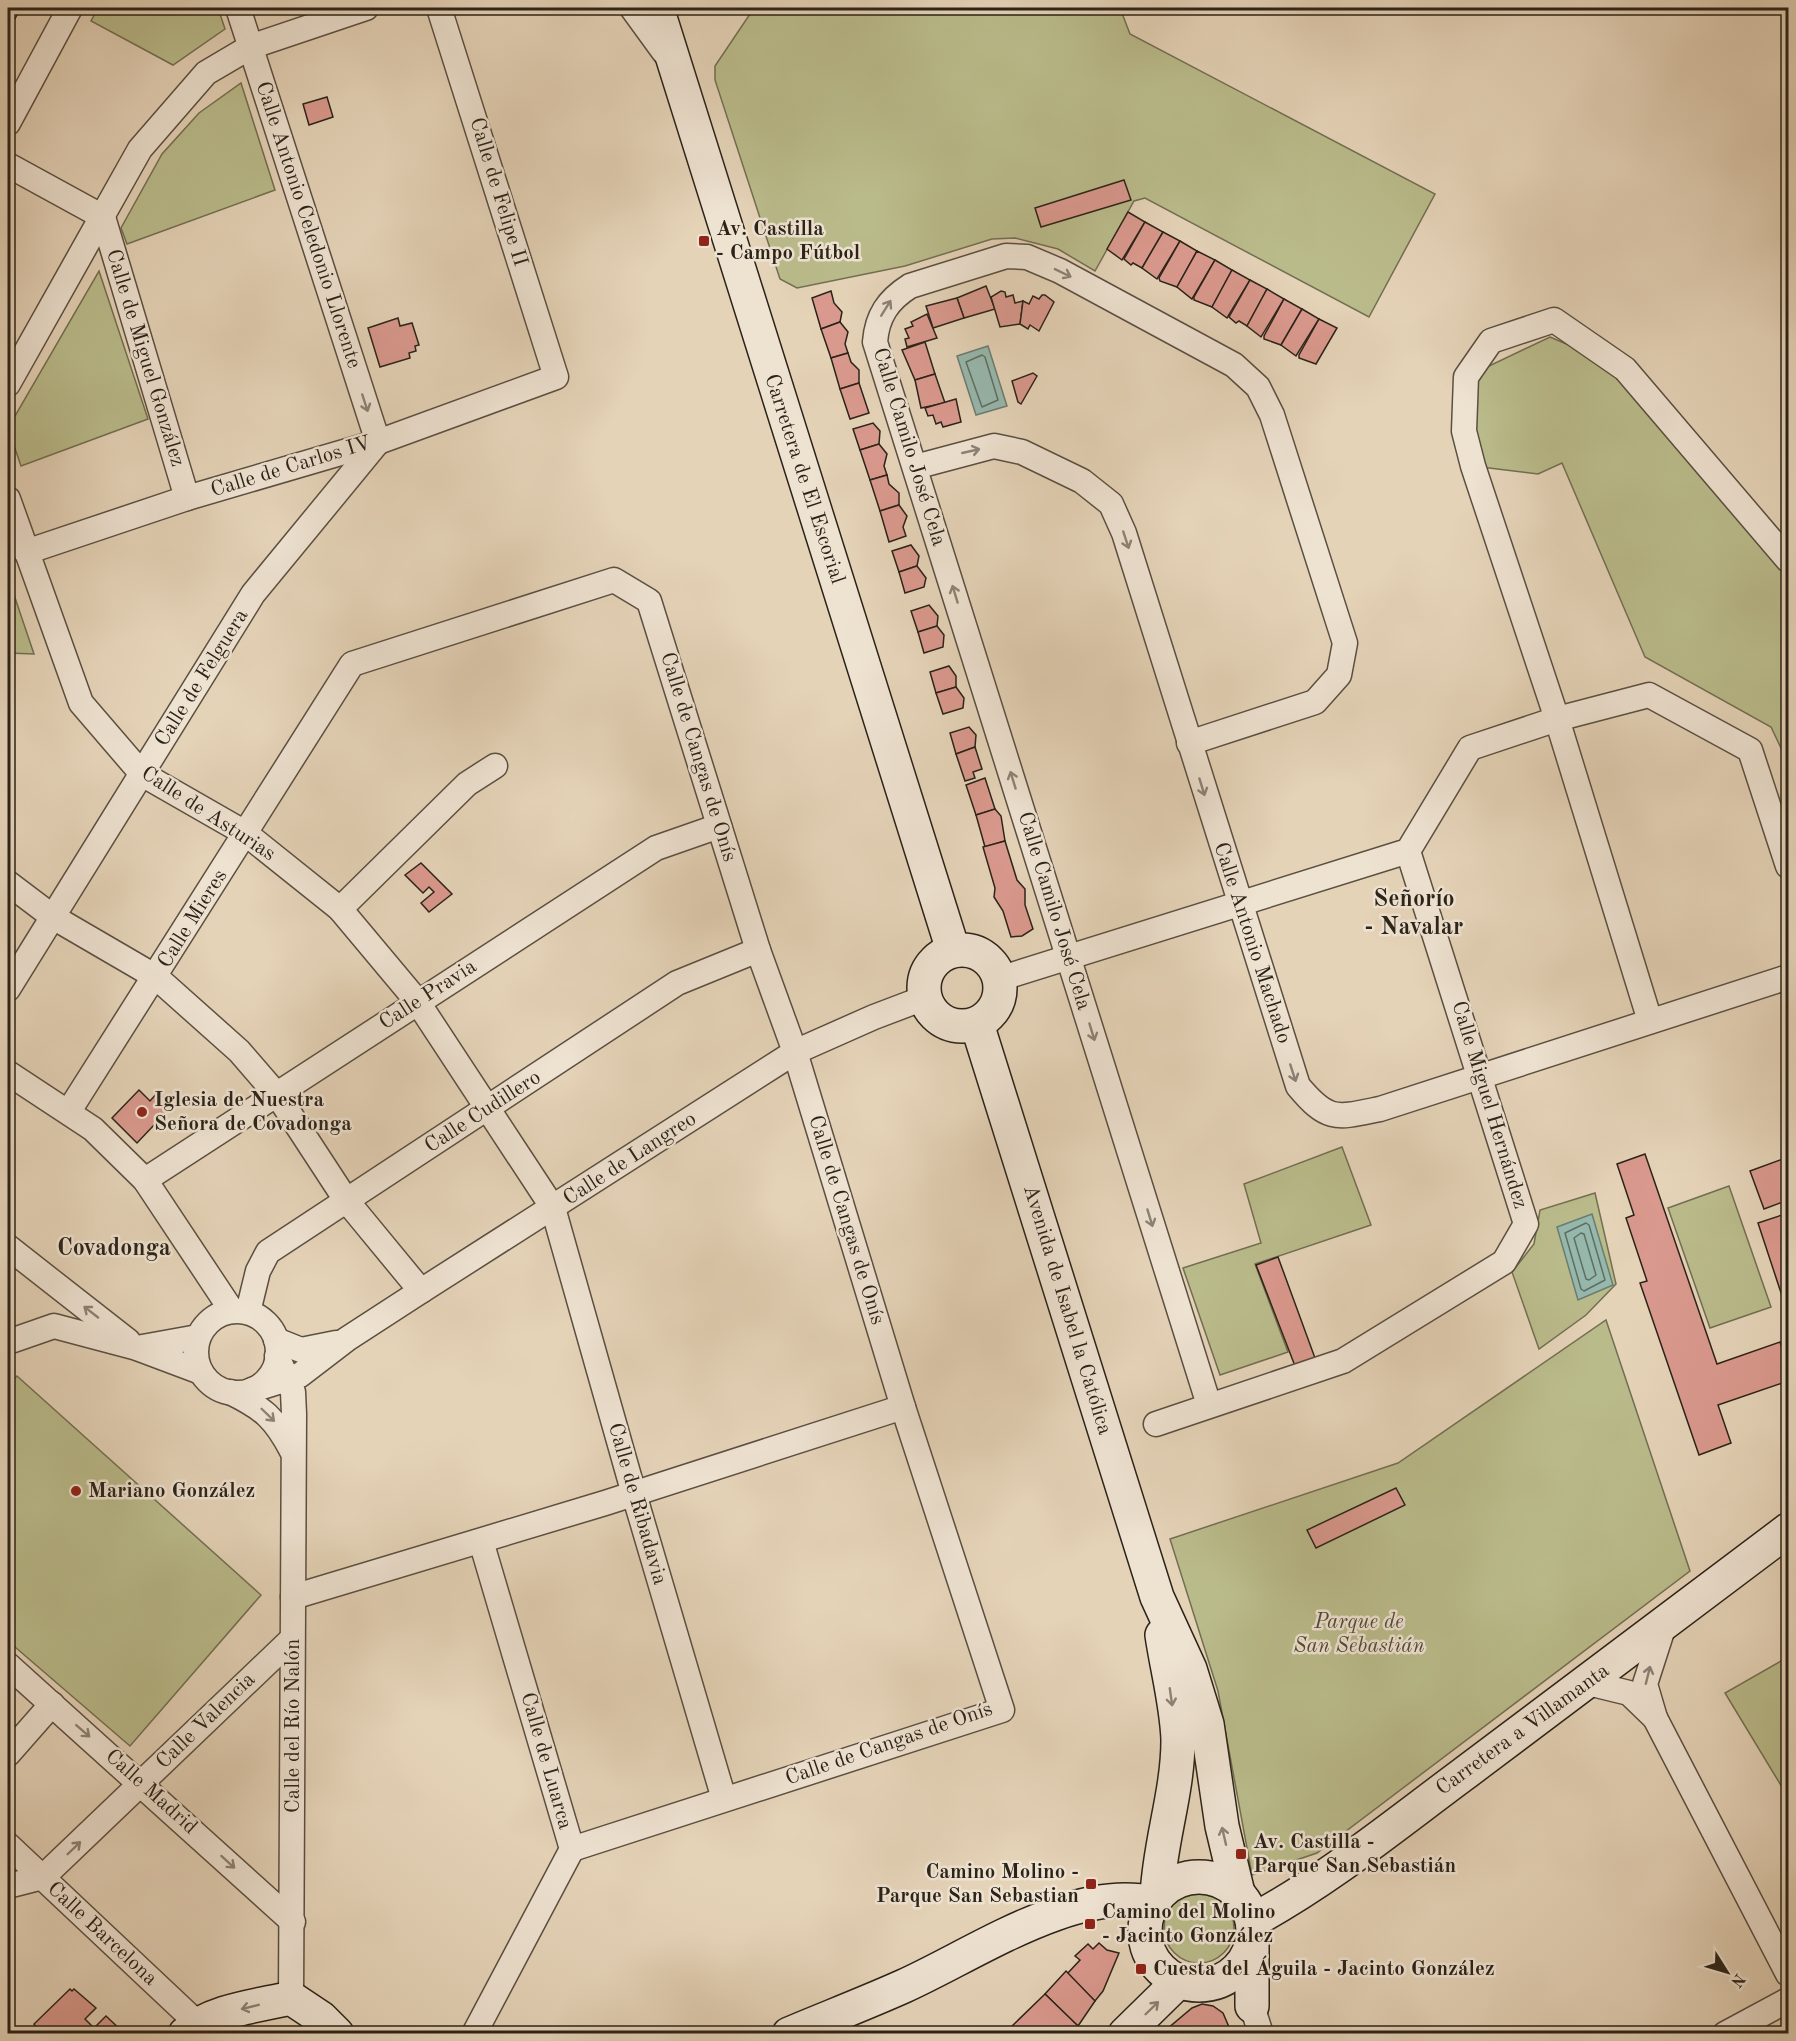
<svg xmlns="http://www.w3.org/2000/svg" width="1796" height="2041" font-family="'Old Standard TT',serif">
  <rect width="100%" height="100%" fill="#e5d3b8"/>
  <filter id="stains"><feTurbulence type="fractalNoise" baseFrequency=".00333" numOctaves="4"/><feColorMatrix values="0 0 0 0 .2 0 0 0 0 .09 0 0 0 0 .02 0 0 0 .5 -.17"/></filter>
  <radialGradient id="worn" r=".72"><stop offset=".6" stop-color="#630" stop-opacity="0"/><stop offset="1" stop-color="#630" stop-opacity=".3"/></radialGradient>
  <g fill="#babb8b" stroke="#726f52" stroke-width="1.5">
    <path d="M 98,8 L 218,8 L 225,29 L 173,65 L 91,21 Z"/>
    <path d="M 754,8 L 1120,8 L 1130,34 L 1435,194 L 1369,317 L 1145,198 L 1134,201 L 1095,271 L 1058,249 L 1015,238 L 992,239 L 905,266 L 797,288 L 780,279 L 715,80 L 715,66 Z"/>
    <path d="M 241,83 L 275,190 L 127,244 L 121,228 L 162,154 L 199,113 Z"/>
    <path d="M 99,271 L 148,419 L 21,466 L 8,428 Z"/>
    <path d="M 1550,337 L 1625,369 L 1788,575 L 1788,763 L 1771,727 L 1645,657 L 1562,463 L 1538,474 L 1473,466 L 1466,377 Z"/>
    <path d="M 8,577 L 34,654 L 8,653 Z"/>
    <path d="M 1342,1147 L 1371,1225 L 1255,1264 L 1288,1352 L 1220,1375 L 1183,1268 L 1261,1243 L 1244,1184 Z"/>
    <path d="M 1729,1186 L 1771,1307 L 1710,1328 L 1668,1208 Z"/>
    <path d="M 1595,1193 L 1616,1284 L 1586,1315 L 1539,1349 L 1512,1272 L 1534,1244 L 1540,1210 Z"/>
    <path d="M 1606,1320 L 1690,1571 L 1317,1853 L 1252,1875 L 1218,1691 L 1170,1539 L 1398,1463 Z"/>
    <path d="M 17,1376 L 261,1595 L 130,1746 L 8,1641 L 8,1386 Z"/>
    <path d="M 1788,1657 L 1788,1797 L 1725,1693 Z"/>
    <circle cx="1199" cy="1928" r="35"/>
  </g>
  <g fill="#96b8ad" stroke="#6b7c72" stroke-width="1.5">
    <path d="M 988,346 L 1007,406 L 976,415 L 957,356 Z"/>
    <path d="M 1592,1214 L 1613,1285 L 1578,1300 L 1557,1227 Z"/>
  </g>
  <g fill="none" stroke-linecap="round" stroke-linejoin="round">
    <g stroke="#606e63" stroke-width="1.5">
      <path d="M 982,355 L 985,357 L 998,400 L 982,407 L 966,362 Z"/>
      <path d="M 1586,1223 L 1589,1225 L 1605,1280 L 1584,1291 L 1581,1289 L 1565,1233 Z"/>
      <path d="M 1581,1233 L 1584,1234 L 1596,1275 L 1589,1280 L 1586,1279 L 1574,1238 Z"/>
    </g>
  </g>
  <g fill="#da998e" stroke="#2b2319" stroke-width="1.5">
    <path d="M 8,8 L 21,8 L 8,31 Z"/>
    <path d="M 327,97 L 333,117 L 309,125 L 303,104 Z"/>
    <path d="M 1124,180 L 1131,200 L 1041,227 L 1035,208 Z"/>
    <path d="M 1128,212 L 1145,222 L 1122,260 L 1107,249 Z"/>
    <path d="M 1145,222 L 1163,232 L 1142,268 L 1133,263 L 1131,265 L 1124,259 Z"/>
    <path d="M 1163,232 L 1180,241 L 1157,279 L 1142,268 Z"/>
    <path d="M 1180,241 L 1197,251 L 1177,287 L 1160,281 L 1159,278 Z"/>
    <path d="M 1197,251 L 1215,260 L 1192,299 L 1177,287 Z"/>
    <path d="M 1215,260 L 1232,270 L 1212,307 L 1194,300 L 1194,297 Z"/>
    <path d="M 1232,270 L 1250,280 L 1227,318 L 1212,307 Z"/>
    <path d="M 1250,280 L 1267,289 L 1247,326 L 1239,321 L 1236,323 L 1229,317 Z"/>
    <path d="M 986,286 L 995,309 L 964,318 L 957,298 Z"/>
    <path d="M 1267,289 L 1284,299 L 1261,337 L 1247,326 Z"/>
    <path d="M 831,291 L 834,303 L 842,312 L 840,322 L 821,329 L 812,298 Z"/>
    <path d="M 1001,291 L 1005,292 L 1006,297 L 1013,295 L 1015,303 L 1023,301 L 1020,324 L 1000,327 L 991,297 Z"/>
    <path d="M 1042,295 L 1045,295 L 1054,302 L 1039,331 L 1030,325 L 1028,329 L 1020,324 L 1023,301 L 1029,304 L 1033,296 L 1039,299 Z"/>
    <path d="M 957,298 L 964,318 L 933,328 L 926,306 Z"/>
    <path d="M 1284,299 L 1302,309 L 1281,345 L 1264,339 L 1264,336 Z"/>
    <path d="M 1302,309 L 1319,319 L 1296,356 L 1281,345 Z"/>
    <path d="M 927,314 L 937,338 L 907,347 L 905,339 L 909,338 L 905,329 L 913,326 L 911,322 Z"/>
    <path d="M 398,318 L 400,326 L 412,323 L 419,345 L 415,346 L 416,351 L 409,353 L 410,358 L 380,367 L 368,328 Z"/>
    <path d="M 1319,319 L 1337,328 L 1316,364 L 1299,358 L 1299,355 Z"/>
    <path d="M 840,322 L 848,332 L 845,344 L 848,353 L 831,358 L 821,329 Z"/>
    <path d="M 925,342 L 935,374 L 915,380 L 902,350 Z"/>
    <path d="M 848,353 L 851,362 L 859,370 L 859,383 L 840,389 L 831,358 Z"/>
    <path d="M 1033,373 L 1037,376 L 1021,404 L 1018,402 L 1012,381 Z"/>
    <path d="M 935,374 L 945,403 L 921,408 L 915,380 Z"/>
    <path d="M 859,383 L 869,413 L 850,419 L 840,389 Z"/>
    <path d="M 956,399 L 961,422 L 943,427 L 941,422 L 936,424 L 933,415 L 928,416 L 925,408 Z"/>
    <path d="M 873,423 L 880,431 L 879,444 L 860,450 L 853,429 Z"/>
    <path d="M 879,444 L 887,454 L 884,466 L 887,475 L 870,480 L 860,450 Z"/>
    <path d="M 887,475 L 889,484 L 899,493 L 899,505 L 880,511 L 870,480 Z"/>
    <path d="M 899,505 L 907,516 L 903,527 L 906,536 L 889,542 L 880,511 Z"/>
    <path d="M 911,545 L 919,556 L 917,566 L 899,572 L 892,551 Z"/>
    <path d="M 917,566 L 926,578 L 924,587 L 905,593 L 899,572 Z"/>
    <path d="M 929,605 L 938,616 L 937,626 L 918,632 L 911,611 Z"/>
    <path d="M 937,626 L 944,635 L 943,647 L 924,653 L 918,632 Z"/>
    <path d="M 949,666 L 956,676 L 956,687 L 936,693 L 930,672 Z"/>
    <path d="M 956,687 L 964,698 L 963,708 L 943,714 L 936,693 Z"/>
    <path d="M 969,727 L 976,735 L 975,747 L 956,754 L 950,733 Z"/>
    <path d="M 975,747 L 982,769 L 973,772 L 975,778 L 965,781 L 956,754 Z"/>
    <path d="M 985,778 L 995,809 L 976,815 L 966,785 Z"/>
    <path d="M 995,809 L 1001,816 L 1005,841 L 985,847 L 976,815 Z"/>
    <path d="M 1005,841 L 1017,880 L 1025,889 L 1025,905 L 1033,929 L 1022,936 L 1011,937 L 1003,911 L 994,897 L 995,888 L 983,847 Z"/>
    <path d="M 421,863 L 452,894 L 429,912 L 421,903 L 434,892 L 429,887 L 423,893 L 405,875 Z"/>
    <path d="M 139,1090 L 150,1101 L 158,1092 L 172,1106 L 137,1143 L 112,1118 Z"/>
    <path d="M 1645,1154 L 1717,1364 L 1780,1342 L 1788,1365 L 1788,1381 L 1718,1405 L 1731,1443 L 1699,1455 L 1640,1283 L 1647,1281 L 1626,1218 L 1634,1215 L 1617,1164 Z"/>
    <path d="M 1788,1157 L 1788,1200 L 1764,1209 L 1750,1171 Z"/>
    <path d="M 1788,1213 L 1788,1314 L 1758,1223 Z"/>
    <path d="M 1278,1257 L 1315,1358 L 1295,1366 L 1256,1265 Z"/>
    <path d="M 1396,1488 L 1405,1505 L 1316,1548 L 1307,1530 Z"/>
    <path d="M 1099,1943 L 1107,1950 L 1119,1953 L 1103,1991 L 1095,2001 L 1067,1974 L 1080,1960 L 1075,1956 L 1088,1944 L 1093,1949 Z"/>
    <path d="M 1066,1971 L 1095,2001 L 1078,2026 L 1045,1994 Z"/>
    <path d="M 70,1989 L 72,1991 L 74,1989 L 96,2008 L 85,2019 L 94,2028 L 106,2016 L 125,2034 L 40,2034 L 34,2024 Z"/>
    <path d="M 1045,1994 L 1078,2026 L 1073,2034 L 1019,2034 L 1012,2026 Z"/>
    <path d="M 1202,2004 L 1213,2006 L 1223,2013 L 1232,2034 L 1161,2034 L 1192,2008 Z"/>
  </g>
  <g fill="none" stroke-linecap="round" stroke-linejoin="round">
    <defs>
      <g id="street">
        <path d="M 632,8 L 664,52"/>
        <path d="M 8,123 L 70,8"/>
        <path d="M 8,165 L 103,217 L 187,498"/>
        <path d="M 8,384 L 140,149 L 206,73 L 250,47 L 366,8"/>
        <path d="M 915,467 L 994,446 L 1022,452 L 1082,481 L 1111,504 L 1124,533 L 1298,1086 C 1328,1122 1336,1118 1380,1109 L 1788,977"/>
        <path d="M 8,499 L 81,703 L 142,774 L 245,833 L 340,909 L 417,1001 L 553,1208 L 634,1494 L 724,1799"/>
        <path d="M 26,552 L 187,498 L 378,442 L 556,377 L 439,8"/>
        <path d="M 1189,743 L 1315,702 L 1339,675 L 1345,643 L 1272,415 L 1258,387 L 1234,365 L 1060,271 L 1027,257 L 1006,256 L 910,286 C 888,300 877,316 875,342 L 1209,1405"/>
        <path d="M 8,883 L 53,917 L 156,977 L 239,1051 L 278,1096 L 346,1200 L 421,1291"/>
        <path d="M 340,909 L 467,784 L 495,766"/>
        <path d="M 999,979 L 1408,851 L 1470,748 L 1557,719 L 1649,695 L 1750,750 L 1788,866"/>
        <path d="M 8,989 L 253,594 L 378,442 L 238,8"/>
        <path d="M 1650,1021 L 1557,719 L 1473,466 L 1464,431 L 1466,377 L 1491,341 L 1554,320 L 1625,369 L 1788,560"/>
        <path d="M 8,1073 L 93,1129 L 145,1180 L 232,1311"/>
        <path d="M 69,1111 L 352,664 L 614,580 L 649,601 L 758,950 L 795,1052 L 903,1407 L 1002,1710 L 572,1849"/>
        <path d="M 145,1180 L 656,848 L 719,826"/>
        <path d="M 8,1247 L 128,1341"/>
        <circle cx="237" cy="1352" r="41"/>
        <path d="M 248,1312 L 258,1271 L 268,1252 L 677,983 L 758,950"/>
        <path d="M 276,1340 L 301,1350 L 336,1343"/>
        <path d="M 8,1342 L 54,1326 L 137,1348 L 201,1372"/>
        <path d="M 137,1348 L 198,1337"/>
        <path d="M 277,1356 L 293,1392 L 294,1414 L 291,1998"/>
        <path d="M 252,1390 L 300,1375 L 347,1339 L 421,1291 L 795,1052 L 874,1017 L 924,998"/>
        <path d="M 230,1392 C 263,1408 275,1418 292,1451"/>
        <path d="M 1156,1424 L 1343,1361 L 1504,1262 L 1526,1224 L 1408,851"/>
        <path d="M 293,1597 L 605,1503 L 903,1407"/>
        <path d="M 8,1665 L 293,1922"/>
        <path d="M 1588,1683 L 1629,1693 L 1655,1718 L 1645,1684 L 1665,1622"/>
        <path d="M 1655,1718 L 1788,1974"/>
        <path d="M 8,1754 L 52,1704"/>
        <path d="M 8,1845 L 197,2023"/>
        <path d="M 8,1886 L 43,1877 L 292,1639"/>
        <path d="M 1252,2006 L 1261,2034"/>
        <path d="M 474,2034 L 572,1849 L 481,1541"/>
        <path d="M 1725,2034 L 1788,2000"/>
      </g>
      <g id="secondary">
        <path d="M 657,8 L 953,950"/>
        <circle cx="962" cy="988" r="38"/>
        <path d="M 977,1024 L 1157,1597 L 1190,1669 L 1207,1724 L 1222,1826 L 1238,1893"/>
        <circle cx="1199" cy="1931" r="54"/>
        <path d="M 1157,1897 C 1159,1844 1178,1793 1178,1740 C 1177,1706 1167,1669 1162,1635"/>
        <path d="M 1252,1921 C 1328,1880 1396,1824 1465,1773 C 1573,1692 1681,1611 1788,1530"/>
        <path d="M 1252,2006 L 1252,1942"/>
        <path d="M 185,2034 C 212,2010 257,2006 291,1998 L 321,2018 L 337,2034"/>
        <path d="M 789,2034 C 827,2018 866,2003 904,1986 C 975,1954 1074,1885 1152,1903"/>
        <path d="M 1125,2034 L 1179,1981"/>
      </g>
    </defs>
    <use href="#street" stroke="#5a4f41" stroke-width="27"/>
    <use href="#secondary" stroke="#2b2319" stroke-width="36"/>
    <use href="#street" stroke="#eee2d1" stroke-width="24"/>
    <use href="#secondary" stroke="#eee2d1" stroke-width="33"/>
  </g>
  <defs><path id="oneway-shaft" d="M-6 0H5M1.5-3L5.5 0L1.5 3" fill="none" stroke-width="1.6" stroke-linecap="round" stroke-linejoin="round" transform="scale(1.5)"/></defs>
  <g stroke="#8c8275">
    <use href="#oneway-shaft" transform="translate(1063 273) rotate(26)"/>
    <use href="#oneway-shaft" transform="translate(886 308) rotate(-58)"/>
    <use href="#oneway-shaft" transform="translate(365 403) rotate(72)"/>
    <use href="#oneway-shaft" transform="translate(971 451) rotate(-13)"/>
    <use href="#oneway-shaft" transform="translate(1126 540) rotate(72)"/>
    <use href="#oneway-shaft" transform="translate(955 594) rotate(-107)"/>
    <use href="#oneway-shaft" transform="translate(1013 780) rotate(-107)"/>
    <use href="#oneway-shaft" transform="translate(1202 787) rotate(73)"/>
    <use href="#oneway-shaft" transform="translate(1092 1032) rotate(73)"/>
    <use href="#oneway-shaft" transform="translate(1293 1073) rotate(72)"/>
    <use href="#oneway-shaft" transform="translate(1150 1218) rotate(73)"/>
    <use href="#oneway-shaft" transform="translate(91 1312) rotate(-142)"/>
    <use href="#oneway-shaft" transform="translate(268 1415) rotate(44)"/>
    <use href="#oneway-shaft" transform="translate(1648 1675) rotate(-76)"/>
    <use href="#oneway-shaft" transform="translate(1171 1697) rotate(82)"/>
    <use href="#oneway-shaft" transform="translate(83 1731) rotate(41)"/>
    <use href="#oneway-shaft" transform="translate(1224 1836) rotate(-103)"/>
    <use href="#oneway-shaft" transform="translate(74 1848) rotate(-44)"/>
    <use href="#oneway-shaft" transform="translate(228 1862) rotate(42)"/>
    <use href="#oneway-shaft" transform="translate(250 2007) rotate(166)"/>
    <use href="#oneway-shaft" transform="translate(1152 2008) rotate(-44)"/>
  </g>
  <g fill="#8f2418" stroke="#eee2d1" stroke-width="2">
    <rect x="698" y="235" width="12" height="12" rx="3"/>
    <circle cx="142" cy="1112" r="6"/>
    <circle cx="76" cy="1491" r="6"/>
    <rect x="1235" y="1848" width="12" height="12" rx="3"/>
    <rect x="1085" y="1878" width="12" height="12" rx="3"/>
    <rect x="1084" y="1918" width="12" height="12" rx="3"/>
    <rect x="1135" y="1963" width="12" height="12" rx="3"/>
  </g>
  <g text-anchor="middle" dominant-baseline="central" stroke-width="5" stroke-linejoin="round" paint-order="stroke">
    <g font-size="21" fill="#2b2319" stroke="#eee2d1">
      <text transform="translate(498 192) rotate(73)">Calle de Felipe II</text>
      <text transform="translate(308 225) rotate(72)">Calle Antonio Celedonio Llorente</text>
      <text transform="translate(145 358) rotate(73)">Calle de Miguel González</text>
      <text transform="translate(909 447) rotate(73)">Calle Camilo José Cela</text>
      <text transform="translate(291 467) rotate(-17)">Calle de Carlos IV</text>
      <text transform="translate(804 479) rotate(72)">Carretera de El Escorial</text>
      <text transform="translate(202 678) rotate(-58)">Calle de Felguera</text>
      <text transform="translate(698 757) rotate(73)">Calle de Cangas de Onís</text>
      <text transform="translate(208 814) rotate(33)">Calle de Asturias</text>
      <text transform="translate(1054 911) rotate(73)">Calle Camilo José Cela</text>
      <text transform="translate(193 919) rotate(-58)">Calle Mieres</text>
      <text transform="translate(1252 943) rotate(72)">Calle Antonio Machado</text>
      <text transform="translate(428 995) rotate(-33)">Calle Pravia</text>
      <text transform="translate(1489 1105) rotate(73)">Calle Miguel Hernández</text>
      <text transform="translate(483 1112) rotate(-33)">Calle Cudillero</text>
      <text transform="translate(630 1159) rotate(-33)">Calle de Langreo</text>
      <text transform="translate(846 1220) rotate(73)">Calle de Cangas de Onís</text>
      <text transform="translate(1067 1310) rotate(73)">Avenida de Isabel la Católica</text>
      <text transform="translate(637 1504) rotate(74)">Calle de Ribadavia</text>
      <text transform="translate(206 1721) rotate(-44)">Calle Valencia</text>
      <text transform="translate(293 1726) rotate(-90)">Calle del Río Nalón</text>
      <text transform="translate(1523 1730) rotate(-36)">Carretera a Villamanta</text>
      <text transform="translate(889 1744) rotate(-19)">Calle de Cangas de Onís</text>
      <text transform="translate(546 1761) rotate(74)">Calle de Luarca</text>
      <text transform="translate(151 1792) rotate(42)">Calle Madrid</text>
      <text transform="translate(102 1934) rotate(43)">Calle Barcelona</text>
    </g>
    <g font-size="21" font-weight="bold" fill="#2b2319" stroke="#eee2d1" text-anchor="start">
      <text x="716" y="229">Av. Castilla<tspan x="716" dy="24">- Campo Fútbol</tspan></text>
      <text x="154" y="1100">Iglesia de Nuestra<tspan x="154" dy="24">Señora de Covadonga</tspan></text>
      <text x="88" y="1491">Mariano González</text>
      <text x="1253" y="1842">Av. Castilla -<tspan x="1253" dy="24">Parque San Sebastián</tspan></text>
      <text x="1079" y="1872" text-anchor="end">Camino Molino -<tspan x="1079" dy="24">Parque San Sebastian</tspan></text>
      <text x="1102" y="1912">Camino del Molino<tspan x="1102" dy="24">- Jacinto González</tspan></text>
      <text x="1153" y="1969">Cuesta del Águila - Jacinto González</text>
    </g>
    <g font-size="21" font-style="italic" fill="#4f4936" stroke="#eee2d1">
      <text x="1359" y="1622">Parque de<tspan x="1359" dy="24">San Sebastián</tspan></text>
    </g>
    <g font-size="24" font-weight="bold" fill="#2b2319" stroke="#eee2d1">
      <text x="1414" y="900">Señorío<tspan x="1414" dy="28">- Navalar</tspan></text>
      <text x="114" y="1249">Covadonga</text>
    </g>
  </g>
  <rect width="1796" height="2041" fill="none" stroke="#e5d3b8" stroke-width="30"/>
  <rect x="9" y="9" width="1778" height="2023" fill="none" stroke="#2b2319" stroke-width="3"/>
  <rect x="15" y="15" width="1766" height="2011" fill="none" stroke="#2b2319" stroke-width="1.5"/>
  <g transform="translate(1727 1972) rotate(127)" stroke="#eee2d1" stroke-width="4.5" paint-order="stroke">
  <path d="M0-4.5L10 22L0 15L-10 22Z" fill="#2b2319"/>
  <text y="-9" font-size="16" font-weight="bold" text-anchor="middle" fill="#2b2319">N</text>
  </g>
  <rect width="100%" height="100%" filter="url(#stains)"/>
  <rect width="100%" height="100%" fill="url(#worn)"/>
</svg>
